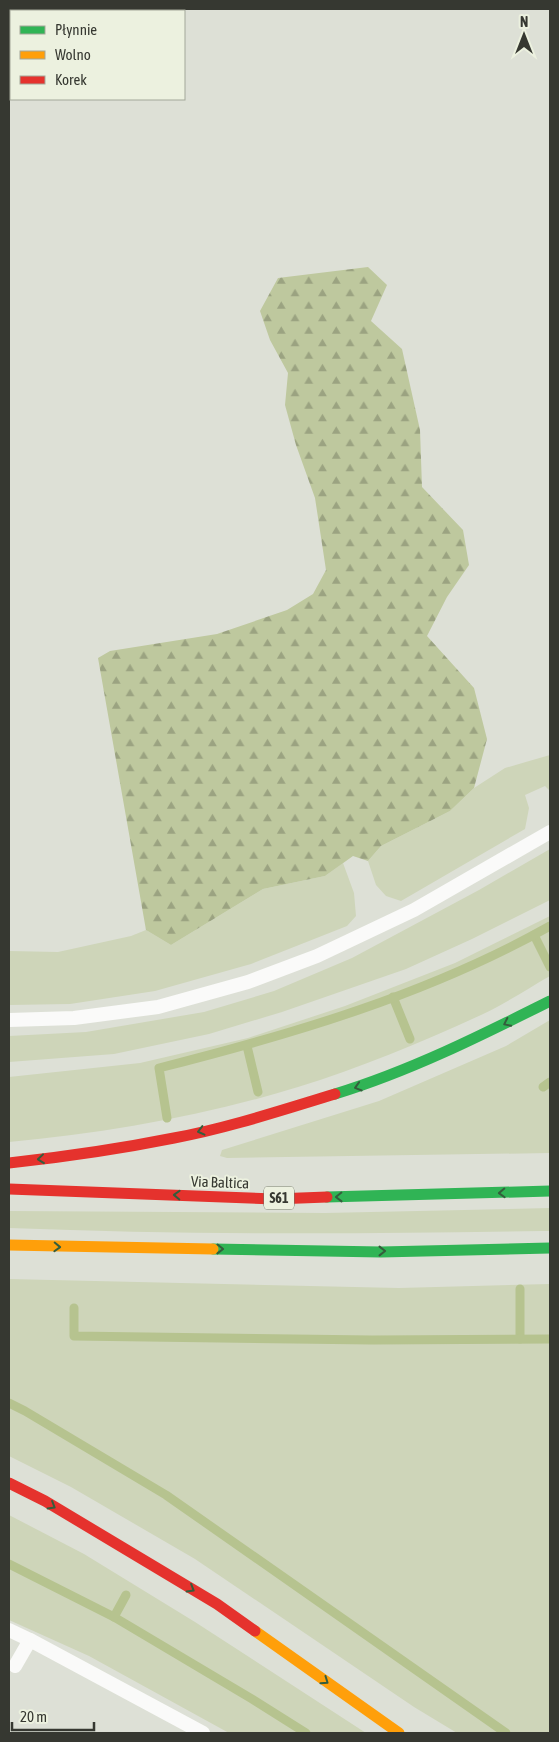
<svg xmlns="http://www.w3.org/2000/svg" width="559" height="1742" font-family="'Asap Condensed',sans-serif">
  <defs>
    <pattern id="forest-firs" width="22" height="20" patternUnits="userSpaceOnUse" patternTransform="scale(1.25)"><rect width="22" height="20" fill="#bec89e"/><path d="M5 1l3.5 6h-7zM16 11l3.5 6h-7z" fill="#9ba381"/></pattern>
  </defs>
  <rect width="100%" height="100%" fill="#dde0d6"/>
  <g fill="#ced5b9">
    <path d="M 550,755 L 550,791 L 545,786 L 525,795 L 529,808 L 525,829 L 401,901 L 386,896 L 376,885 L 368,861 L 381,846 L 450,811 L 474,788 L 505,768 Z"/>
    <path d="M 550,849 L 550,900 L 472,939 L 406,969 L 282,1012 L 209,1034 L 114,1054 L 9,1062 L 9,1036 L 86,1032 L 204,1012 L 274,991 L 352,958 L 479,890 Z"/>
    <path d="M 343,863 L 354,893 L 356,916 L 347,926 L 251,964 L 155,991 L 70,1004 L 9,1005 L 9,951 L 58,952 L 131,936 L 146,930 L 171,945 L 263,889 L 325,876 Z"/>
    <path d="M 550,916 L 550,976 C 527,989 505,1004 481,1015 C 422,1042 360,1068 298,1087 C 204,1116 107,1133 9,1142 L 9,1077 L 140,1063 L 248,1038 L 345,1006 L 455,963 Z"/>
    <path d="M 550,1020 L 550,1153 L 227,1158 L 220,1156 L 222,1150 L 379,1101 L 506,1046 Z"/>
    <path d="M 550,1208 L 550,1231 L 542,1231 C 364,1234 187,1235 9,1228 L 9,1211 L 325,1213 Z"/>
    <path d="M 9,1279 L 399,1288 L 550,1284 L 550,1733 L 457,1733 L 414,1707 L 195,1559 L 71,1487 L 9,1456 Z"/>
    <path d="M 9,1515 L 84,1554 L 195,1622 L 366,1733 L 229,1733 L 89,1656 L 9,1620 Z"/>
  </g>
  <path fill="url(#forest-firs)" d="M 368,267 L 387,285 L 371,321 L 402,349 L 420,430 L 422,487 L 463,530 L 469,565 L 447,597 L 427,636 L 474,688 L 487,739 L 474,788 L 450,811 L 381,846 L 368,861 L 353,856 L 325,876 L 263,889 L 171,945 L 146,930 L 98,658 L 110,651 L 217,634 L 287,610 L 313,594 L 326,570 L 315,498 L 296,445 L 285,405 L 288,373 L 270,340 L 260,311 L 278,278 Z"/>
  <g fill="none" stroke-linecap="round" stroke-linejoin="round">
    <g stroke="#b6c38f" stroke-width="9">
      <path d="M 534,935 L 550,967"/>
      <path d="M 393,997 L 410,1039"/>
      <path d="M 247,1046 L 258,1092"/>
      <path d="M 543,1087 L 550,1082"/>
      <path d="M 167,1118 L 159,1068 C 293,1034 429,994 550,926"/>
      <path d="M 520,1289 L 520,1339"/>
      <path d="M 74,1308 L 74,1336 L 372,1340 L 550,1339"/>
      <path d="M 9,1403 L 25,1411 L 166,1495 L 506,1733"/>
      <path d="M 9,1564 L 114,1617 L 252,1699 L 306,1733"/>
      <path d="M 114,1617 L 126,1595"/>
    </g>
    <g stroke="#fafaf9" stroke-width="14">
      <path d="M 9,1020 L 74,1018 L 158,1007 L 248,982 L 317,956 L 414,910 L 550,832"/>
      <path d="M 9,1630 L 30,1640 L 203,1733"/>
      <path d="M 15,1666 L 30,1640"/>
    </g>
    <g stroke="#30b455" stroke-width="11">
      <path d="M 335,1094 C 410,1071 480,1036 550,1001"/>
      <path d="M 327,1197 L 550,1191"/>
      <path d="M 213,1249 L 381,1252 L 550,1248"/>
    </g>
    <g stroke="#ff9f0a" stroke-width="11">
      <path d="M 9,1245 L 213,1249"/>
      <path d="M 255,1631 L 399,1733"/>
    </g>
    <g stroke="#e5322d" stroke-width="11">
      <path d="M 9,1163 C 64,1157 119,1149 174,1138 C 228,1128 282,1110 335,1094"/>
      <path d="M 9,1189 L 275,1199 L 327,1197"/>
      <path d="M 9,1483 L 45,1501 L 217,1604 L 255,1631"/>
    </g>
  </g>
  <defs><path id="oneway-chevron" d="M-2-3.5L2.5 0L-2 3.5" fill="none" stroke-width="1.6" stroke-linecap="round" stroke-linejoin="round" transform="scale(1.25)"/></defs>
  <g stroke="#345d3c">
    <use href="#oneway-chevron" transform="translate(507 1023) rotate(154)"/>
    <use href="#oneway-chevron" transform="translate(358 1087) rotate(163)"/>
    <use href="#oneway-chevron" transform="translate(201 1131) rotate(166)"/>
    <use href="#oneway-chevron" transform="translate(41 1159) rotate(174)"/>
    <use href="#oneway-chevron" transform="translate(502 1193) rotate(178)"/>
    <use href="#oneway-chevron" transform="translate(177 1195) rotate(-178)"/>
    <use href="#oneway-chevron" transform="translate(339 1197) rotate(179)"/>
    <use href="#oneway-chevron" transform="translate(57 1247) rotate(2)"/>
    <use href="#oneway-chevron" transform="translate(220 1249) rotate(1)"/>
    <use href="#oneway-chevron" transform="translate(382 1251)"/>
    <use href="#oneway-chevron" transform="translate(52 1506) rotate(31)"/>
    <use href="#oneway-chevron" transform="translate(191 1589) rotate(31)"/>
    <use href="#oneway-chevron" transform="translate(325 1681) rotate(35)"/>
  </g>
  <g text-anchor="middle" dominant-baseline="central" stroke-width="4" stroke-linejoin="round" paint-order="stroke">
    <rect fill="#ecf1df" stroke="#6d7065" stroke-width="1" x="264" y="1186.5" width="30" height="23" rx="4"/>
    <g font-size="14" font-weight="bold" fill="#363831">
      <text x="279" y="1198">S61</text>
    </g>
    <g font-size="15" fill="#363831" stroke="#ecf1df">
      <text transform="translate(220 1182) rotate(2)">Via Baltica</text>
    </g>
  </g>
  <rect width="559" height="1742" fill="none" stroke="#363831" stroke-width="20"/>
  <rect x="10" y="10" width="175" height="90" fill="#ecf1df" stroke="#a3a799"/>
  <rect x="20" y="26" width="25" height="8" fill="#30b455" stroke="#a3a799"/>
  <text x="55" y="35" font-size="15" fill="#363831">Płynnie</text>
  <rect x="20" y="51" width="25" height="8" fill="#ff9f0a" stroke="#a3a799"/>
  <text x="55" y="60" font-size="15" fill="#363831">Wolno</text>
  <rect x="20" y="76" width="25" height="8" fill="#e5322d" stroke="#a3a799"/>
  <text x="55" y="85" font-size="15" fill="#363831">Korek</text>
  <g transform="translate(524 35)" stroke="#ecf1df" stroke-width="4" paint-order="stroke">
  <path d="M0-4L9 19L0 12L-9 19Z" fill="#363831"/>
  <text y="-8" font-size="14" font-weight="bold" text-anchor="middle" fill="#363831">N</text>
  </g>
  <path d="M12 1722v8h82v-8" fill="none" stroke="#363831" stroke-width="2.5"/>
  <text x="20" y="1722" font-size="15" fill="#363831" stroke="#ecf1df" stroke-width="4" paint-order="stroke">20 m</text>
</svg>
